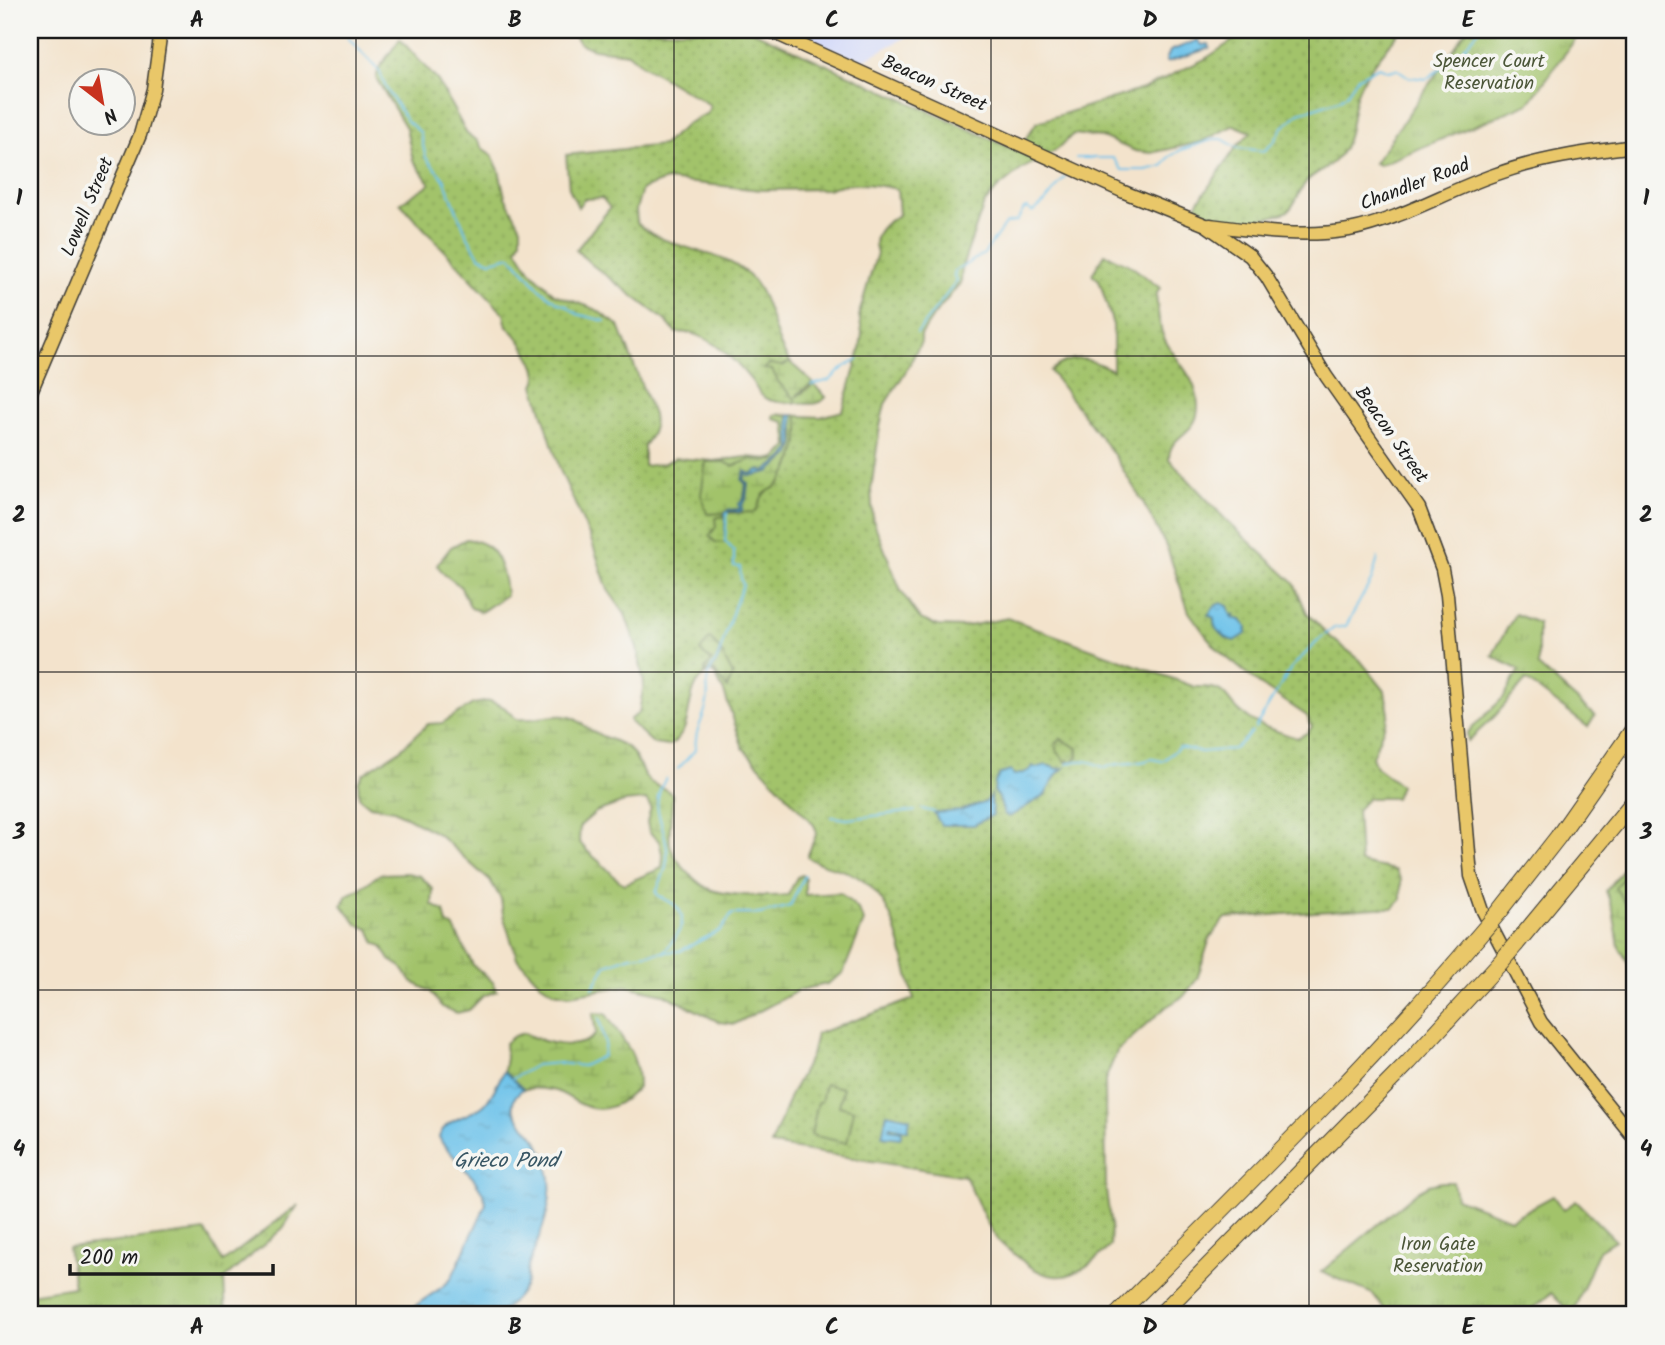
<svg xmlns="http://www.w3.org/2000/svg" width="1665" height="1345" font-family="Kalam,sans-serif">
  <defs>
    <pattern id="grass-dots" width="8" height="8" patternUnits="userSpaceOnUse" patternTransform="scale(1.75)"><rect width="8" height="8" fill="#a2c36b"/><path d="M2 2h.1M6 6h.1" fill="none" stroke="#8ba75c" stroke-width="1.8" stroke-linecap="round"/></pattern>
    <pattern id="wetland-marsh" width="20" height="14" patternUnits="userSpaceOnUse" patternTransform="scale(1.75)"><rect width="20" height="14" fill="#a2c36b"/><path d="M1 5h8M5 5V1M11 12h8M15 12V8" fill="none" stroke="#8ba75c"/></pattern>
    <pattern id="park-tufts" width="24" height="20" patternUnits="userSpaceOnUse" patternTransform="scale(1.75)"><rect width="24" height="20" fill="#a2c36b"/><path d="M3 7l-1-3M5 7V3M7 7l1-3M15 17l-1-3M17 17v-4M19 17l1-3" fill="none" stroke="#8ba75c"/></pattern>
    <pattern id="water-ripples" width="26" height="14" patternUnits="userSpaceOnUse" patternTransform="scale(1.75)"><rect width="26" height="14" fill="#6dc2ea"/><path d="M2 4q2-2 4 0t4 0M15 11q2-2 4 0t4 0" fill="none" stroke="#5ea6c8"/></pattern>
  </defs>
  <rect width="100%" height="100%" fill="#f6f6f2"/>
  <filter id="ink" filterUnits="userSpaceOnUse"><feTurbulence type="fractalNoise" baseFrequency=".0143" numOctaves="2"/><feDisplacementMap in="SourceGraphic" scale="14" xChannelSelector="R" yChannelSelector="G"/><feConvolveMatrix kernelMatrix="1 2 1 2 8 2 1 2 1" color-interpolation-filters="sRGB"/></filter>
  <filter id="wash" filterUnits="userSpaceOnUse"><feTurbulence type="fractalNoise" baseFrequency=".00686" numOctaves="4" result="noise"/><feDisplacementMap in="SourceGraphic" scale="28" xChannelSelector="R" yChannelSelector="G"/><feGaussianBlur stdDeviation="1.57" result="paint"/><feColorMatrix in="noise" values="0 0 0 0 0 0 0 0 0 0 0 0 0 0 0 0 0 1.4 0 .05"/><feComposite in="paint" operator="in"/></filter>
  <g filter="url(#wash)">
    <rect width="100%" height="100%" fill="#f3e3cc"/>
    <path fill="#d3d9f9" d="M 791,30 L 920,30 L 861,61 Z"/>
    <path fill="url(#grass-dots)" stroke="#5f7044" stroke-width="2" d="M 572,30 L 750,30 L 1017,151 L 1037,122 L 1143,89 L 1205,59 L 1249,30 L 1401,30 C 1388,48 1370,65 1360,86 C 1351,103 1353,125 1346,143 C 1339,163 1324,167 1309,179 C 1299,188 1298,201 1289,210 C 1280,218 1228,224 1216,222 C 1208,221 1198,215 1191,212 L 1238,145 L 1251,132 L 1234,125 L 1201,142 L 1151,153 L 1135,151 L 1102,137 L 1073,134 L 1058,149 L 1022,169 L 997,189 L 984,204 L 962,267 L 961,282 L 934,315 L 921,335 L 921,342 L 906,371 L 885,404 L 880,426 L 871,490 L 873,520 L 901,591 L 920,619 L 938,626 L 963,627 L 1008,618 L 1195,687 C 1232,686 1221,699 1245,716 C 1260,727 1280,732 1297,738 L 1307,733 L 1312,727 L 1307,716 L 1258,683 L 1219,651 L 1207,637 L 1189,612 L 1167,548 L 1144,504 L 1114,455 L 1050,371 C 1075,352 1086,358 1113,370 L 1113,325 L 1099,280 L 1092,274 L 1105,254 L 1130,265 L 1160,288 L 1156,295 C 1158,309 1158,325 1164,338 C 1176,363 1196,374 1198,405 C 1199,436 1169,433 1169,459 L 1228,522 L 1294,583 L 1307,613 L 1329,636 L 1360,660 L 1385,691 L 1389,714 L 1372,757 L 1376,767 L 1400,785 L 1395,798 L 1368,798 L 1357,810 L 1360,862 C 1372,867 1384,866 1396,871 L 1401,880 L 1401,900 L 1393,908 L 1376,908 L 1226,918 L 1210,938 L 1197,979 L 1184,996 L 1166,1007 L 1117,1051 L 1105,1080 L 1106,1191 L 1111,1226 L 1110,1246 C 1079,1277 1055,1290 1018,1257 C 1011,1252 1003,1246 997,1239 C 985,1223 975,1195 965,1176 L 771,1145 L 790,1096 L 811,1056 L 816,1034 L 914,999 C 902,957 898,900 856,876 C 840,867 821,867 807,857 L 817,832 L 814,825 L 743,748 L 724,692 L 714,673 L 708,671 C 704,676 699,680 696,685 C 685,706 693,732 669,746 L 654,744 L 630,722 L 630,719 L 639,713 L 644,683 L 637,648 L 625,614 L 608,590 L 592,542 L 560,470 L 534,385 C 536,382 537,378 537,375 C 536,363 517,333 507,327 L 504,314 L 400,203 L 430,184 L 413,160 L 406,128 L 376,78 L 379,68 L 400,39 L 438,81 L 467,134 L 478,141 L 482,148 L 492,155 L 499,170 L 505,197 L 521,227 L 521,240 L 517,249 L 530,270 L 554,294 L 595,309 L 619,326 L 653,415 C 655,429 653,434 644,445 L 644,466 L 662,464 L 675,458 L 714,461 L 747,457 L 772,459 L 784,455 L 789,448 L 787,415 L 820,417 L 843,411 L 860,350 L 862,333 L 859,314 L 877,253 C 870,235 884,223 899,215 L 897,189 C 875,184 847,181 827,189 L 761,190 L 666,180 L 642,189 L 636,210 L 637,223 C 668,251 716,248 745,272 C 772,294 770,337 791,363 C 801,376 815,385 826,397 C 819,405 811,404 801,403 C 791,403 778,403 769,400 C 760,397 756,387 751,380 C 734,359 705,328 676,333 L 666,321 L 591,264 L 576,250 L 610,208 L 602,198 L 584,199 L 578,207 L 569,188 L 566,155 L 663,145 L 688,123 L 708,113 L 710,105 L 642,65 L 628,53 L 594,49 L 580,44 Z"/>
    <g fill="url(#wetland-marsh)" stroke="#5f7044" stroke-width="2" fill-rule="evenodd">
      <path d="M 790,362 L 813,383 L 800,392 L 796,397 L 814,385 L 826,397 C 819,407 806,403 796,403 L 795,399 L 779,383 L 772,370 L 763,369 L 770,364 L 782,366 Z"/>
      <path d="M 778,414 L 789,415 L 791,450 L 786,456 L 766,471 L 758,470 L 752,474 L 745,471 L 742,480 L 746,484 L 744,499 L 739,504 L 741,509 L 731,510 L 741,511 L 748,484 L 744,480 L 746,473 C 758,480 791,461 794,446 C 796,437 794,427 791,418 L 793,415 L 796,415 C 805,435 793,467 779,484 C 774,490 766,490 762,497 C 759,502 759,507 755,512 L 728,513 L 729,510 L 726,513 L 707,514 L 701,495 L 706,462 L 724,462 L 733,466 L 752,459 L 765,461 L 775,460 L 788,446 L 785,422 L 773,419 L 773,416 Z"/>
      <path d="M 725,516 L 725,543 L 715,542 L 709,536 L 716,527 L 715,518 Z"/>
      <path d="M 466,539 C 472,540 478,541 483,544 C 500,552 505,579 506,595 L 481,612 L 471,608 L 460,586 L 444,574 L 437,565 L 451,547 Z"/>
      <path d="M 710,638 L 720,650 L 715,664 L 705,674 L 705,669 L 712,661 L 700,651 Z"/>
      <path d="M 721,652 L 733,675 L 727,688 L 715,672 L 710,671 L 714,667 Z"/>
      <path d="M 490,701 L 504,707 L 516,719 C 534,721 551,714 565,716 C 577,717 584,727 594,732 C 604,738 619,741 629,749 C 638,756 640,772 649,781 C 656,787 664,786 672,794 C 673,810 668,827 670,843 C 671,857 694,881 707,888 C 723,896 769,897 788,895 L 797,877 L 802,875 L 805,879 L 805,895 L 840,893 L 857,908 L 864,921 L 843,973 L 827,984 L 799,990 L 735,1024 L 719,1022 L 664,994 L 626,986 L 569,995 L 554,992 L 540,983 L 517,958 L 503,915 L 501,899 L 491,882 L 438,834 L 394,810 L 370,806 L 359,797 L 358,782 L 363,774 L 400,750 L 428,724 L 442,723 L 473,704 ZM 646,800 L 651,808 L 647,822 L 649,832 L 659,841 L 663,857 L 662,868 L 624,884 C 615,879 611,872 603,865 C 594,856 586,852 579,841 L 580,826 L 596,812 L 624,802 Z"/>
      <path d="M 1061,739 L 1078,748 L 1078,757 L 1070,763 L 1068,760 L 1067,763 L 1057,751 L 1056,743 Z"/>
      <path d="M 1635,845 L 1635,975 L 1619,947 L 1613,910 L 1606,891 L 1630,861 Z"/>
      <path d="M 407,873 L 420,876 L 433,889 L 432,905 L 444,911 L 447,924 L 453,926 L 473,965 L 493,982 L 497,991 L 483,996 L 469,1010 L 457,1013 L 442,1007 L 430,991 L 412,982 L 401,967 L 390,960 L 382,946 L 375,943 L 369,929 L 358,925 L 342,905 L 347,895 L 359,889 L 380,874 Z"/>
      <path d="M 593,1013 L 606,1014 C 623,1042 639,1053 638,1088 C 623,1102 606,1115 585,1106 C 574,1102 566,1094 555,1091 C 545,1088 533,1088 523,1089 L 504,1071 L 506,1057 L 505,1043 L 514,1036 L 524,1033 C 544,1043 579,1053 596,1034 Z"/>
    </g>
    <g fill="url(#park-tufts)" stroke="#5f7044" stroke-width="2">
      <path d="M 1467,30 L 1582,30 L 1529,103 L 1379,165 L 1374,163 Z"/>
      <path d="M 1515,614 L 1538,623 L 1538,666 L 1595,716 L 1588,727 L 1526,680 L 1495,716 L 1468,741 L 1467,733 L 1504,697 L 1519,670 L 1492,656 Z"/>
      <path d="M 1635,863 L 1635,916 L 1615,888 Z"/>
      <path d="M 1442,1182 L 1453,1182 L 1456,1198 L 1511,1219 L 1553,1196 L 1563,1210 L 1576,1201 L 1615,1240 L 1599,1250 L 1572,1315 L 1551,1293 L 1526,1315 L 1389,1315 L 1373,1294 L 1321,1272 L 1418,1191 L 1429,1185 Z"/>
      <path d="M 298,1205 L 283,1228 L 224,1279 L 226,1315 L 30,1315 L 30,1294 L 74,1287 L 68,1248 L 205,1231 L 223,1262 Z"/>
    </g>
    <path fill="#a2c36b" stroke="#5f7044" stroke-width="2" d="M 825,1084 L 843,1088 L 839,1106 L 854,1110 L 847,1143 L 811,1135 L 818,1102 L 821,1102 Z"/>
    <g fill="url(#water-ripples)" stroke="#446f83" stroke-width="2">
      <path d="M 1198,40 L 1202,45 L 1209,44 L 1210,48 L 1167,62 L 1166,60 L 1170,51 Z"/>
      <path d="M 789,415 L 793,415 L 794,443 L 791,454 L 769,472 L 750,476 L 746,473 L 744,480 L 748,483 L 746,500 L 742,505 L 743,509 L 740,512 L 730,511 L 726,513 L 728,510 L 740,509 L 739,504 L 744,499 L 746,484 L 742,480 L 745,471 L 752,474 L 758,470 L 766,471 L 786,456 L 791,449 Z"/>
      <path d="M 1221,603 L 1228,606 L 1231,616 L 1235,614 L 1232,618 L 1241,620 L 1247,627 L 1246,634 L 1235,641 C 1225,639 1212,630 1214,618 L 1208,615 L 1216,605 Z"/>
      <path d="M 1046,765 L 1059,769 L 1064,768 L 1057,774 L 1045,795 L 1009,817 L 1004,814 L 999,798 L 994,792 L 995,782 L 1000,774 L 1011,771 L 1014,775 C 1019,775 1031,771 1033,766 L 1036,768 Z"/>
      <path d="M 991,795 L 993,815 L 974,825 L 941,825 L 934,813 L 960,811 L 986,802 Z"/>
      <path d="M 504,1071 L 523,1089 C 517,1094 512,1098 513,1107 C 516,1119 528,1128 535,1138 C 541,1145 546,1158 548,1168 C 557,1201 539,1237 528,1267 C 526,1272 528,1278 526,1283 C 521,1296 507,1307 497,1315 L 405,1315 C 421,1298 437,1294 451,1279 L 485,1207 L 486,1202 L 483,1193 L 474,1179 L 442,1143 L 439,1137 C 446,1117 470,1117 484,1105 C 492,1097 498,1082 504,1071 Z"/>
      <path d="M 887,1113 L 910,1118 L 908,1130 L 890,1126 L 889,1129 L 902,1131 L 900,1138 L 882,1136 Z"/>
    </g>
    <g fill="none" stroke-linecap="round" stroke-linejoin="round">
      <g stroke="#6dc2ea" stroke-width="2">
        <path d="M 347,37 L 380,72 L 386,88 L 407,121 L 420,132 L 426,158 L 444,179 L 466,233 L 479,256 L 491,261 L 511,256 L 541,290 L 559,303 L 566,305 L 577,314 L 605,321"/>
        <path d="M 1076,158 L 1113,158 L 1122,170 L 1146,170 L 1163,166 L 1169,157 L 1181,150 L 1215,139 L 1222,139 L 1238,148 L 1264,151 L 1274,142 L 1282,128 L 1299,113 L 1339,100 L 1346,95 L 1358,77 L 1379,67 L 1388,71 L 1397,69 L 1409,77 L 1426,79 L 1456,57 L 1479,30"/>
        <path d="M 917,333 L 957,281 L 954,276 L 955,271 L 984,254 L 1005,224 L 1017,221 L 1024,209 L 1027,208 L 1033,212 L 1045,202 L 1065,177"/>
        <path d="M 812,385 L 830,380 L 843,368 L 859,359"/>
        <path d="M 1325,635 L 1334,628 L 1346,626 L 1372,579 L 1378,558"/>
        <path d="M 1255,728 L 1291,668 L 1323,636"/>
        <path d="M 1067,764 C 1082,758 1091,761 1105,768 C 1117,761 1132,765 1145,761 C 1147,761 1149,759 1151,759 C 1155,759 1159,761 1163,761 L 1179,747 L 1201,752 L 1234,749 L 1252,732"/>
        <path d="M 678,769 L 696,749 C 693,732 705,718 707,702 C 709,693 706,685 708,676 C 710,668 716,664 718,657 C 727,633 732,608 743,585 L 741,579 L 740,567 L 734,566 L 734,551 L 725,541 L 727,513"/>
        <path d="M 922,809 L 934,812"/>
        <path d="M 832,817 L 847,819 L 915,811"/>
        <path d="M 664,952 L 680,951 L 721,930 L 732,914 L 760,914 L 790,906 L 804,876"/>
        <path d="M 593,988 L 606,965 L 631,956 L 664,952 C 674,940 691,921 676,906 C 670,901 662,899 656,893 C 661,879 669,867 667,850 C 665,820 647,809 666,778"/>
        <path d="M 512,1079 L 536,1065 L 559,1063 L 583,1066 L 603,1056 L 605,1043 L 599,1018"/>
      </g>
    </g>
  </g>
  <g filter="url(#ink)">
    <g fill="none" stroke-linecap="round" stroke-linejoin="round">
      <defs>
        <g id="major">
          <path d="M 768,30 L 1124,192 L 1206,225 L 1250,256 L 1266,276 L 1326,376 L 1419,508 L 1442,569 L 1447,595 L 1471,876 L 1483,911 L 1541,1022 L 1635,1139"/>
          <path d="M 1210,225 C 1255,231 1304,238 1349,230 C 1400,220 1445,192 1494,175 C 1540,158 1587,152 1635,146"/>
          <path d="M 30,394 L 140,135 L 153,89 L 161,30"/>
        </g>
        <g id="highway">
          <path d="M 1500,911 L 1558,837 L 1635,727"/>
          <path d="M 1516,944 L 1635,800"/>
          <path d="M 1117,1315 C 1239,1192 1364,1071 1476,939"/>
          <path d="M 1160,1315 L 1409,1062 L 1499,964"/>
        </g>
      </defs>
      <use href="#major" stroke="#3c3a36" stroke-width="15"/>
      <use href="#highway" stroke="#3c3a36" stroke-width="18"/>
      <use href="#major" stroke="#e9c769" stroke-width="12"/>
      <use href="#highway" stroke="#e9c769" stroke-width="16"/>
      <defs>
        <g id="highway-bridge">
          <path d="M 1476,939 L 1500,911"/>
          <path d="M 1499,964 L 1516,944"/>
        </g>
      </defs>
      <use href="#highway-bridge" stroke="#3c3a36" stroke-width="18" stroke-linecap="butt"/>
      <use href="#highway-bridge" stroke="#e9c769" stroke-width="16"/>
    </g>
  </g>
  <path fill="none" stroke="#1c1c1c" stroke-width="2" stroke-opacity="0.55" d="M 356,30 L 356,1315M 674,30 L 674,1315M 991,30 L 991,1315M 1309,30 L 1309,1315M 30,356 L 1635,356M 30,672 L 1635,672M 30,990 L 1635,990"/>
  <g text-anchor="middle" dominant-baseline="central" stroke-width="7" stroke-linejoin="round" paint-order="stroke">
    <g font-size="19" fill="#4b5638" stroke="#f6f6f2">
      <text x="1489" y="62">Spencer Court<tspan x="1489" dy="22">Reservation</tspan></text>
      <text x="1438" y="1245">Iron Gate<tspan x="1438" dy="22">Reservation</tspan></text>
    </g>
    <g font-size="19" fill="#1c1c1c" stroke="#f6f6f2">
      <text transform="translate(934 84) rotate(24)">Beacon Street</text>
      <text transform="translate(1415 185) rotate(-21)">Chandler Road</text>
      <text transform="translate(88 207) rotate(-67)">Lowell Street</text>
      <text transform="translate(1391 435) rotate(55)">Beacon Street</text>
    </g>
    <g font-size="21" font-style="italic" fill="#385664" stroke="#f6f6f2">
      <text x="506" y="1161">Grieco Pond</text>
    </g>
  </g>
  <rect width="1665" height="1345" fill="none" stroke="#f6f6f2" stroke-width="77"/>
  <g transform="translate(102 102) rotate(149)"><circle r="33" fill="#f6f6f2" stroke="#9f9f9c" stroke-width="2"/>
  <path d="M0-5L12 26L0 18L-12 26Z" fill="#c8321e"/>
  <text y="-10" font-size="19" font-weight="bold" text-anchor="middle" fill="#1c1c1c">N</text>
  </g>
  <path d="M70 1264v10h203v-10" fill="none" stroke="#1c1c1c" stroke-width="3.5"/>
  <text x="80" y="1264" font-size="21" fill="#1c1c1c" stroke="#f6f6f2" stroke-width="5" paint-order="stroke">200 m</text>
  <rect x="38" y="38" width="1588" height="1268" fill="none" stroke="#1c1c1c" stroke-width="2.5"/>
  <g font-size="23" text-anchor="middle" font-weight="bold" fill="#1c1c1c">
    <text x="197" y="27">A</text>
    <text x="515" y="27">B</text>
    <text x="832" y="27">C</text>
    <text x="1150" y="27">D</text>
    <text x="1468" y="27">E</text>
    <text x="19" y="205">1</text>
    <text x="1646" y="205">1</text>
    <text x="19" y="522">2</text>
    <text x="1646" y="522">2</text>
    <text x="19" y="839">3</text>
    <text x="1646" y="839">3</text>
    <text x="19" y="1156">4</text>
    <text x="1646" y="1156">4</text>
    <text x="197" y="1334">A</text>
    <text x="515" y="1334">B</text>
    <text x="832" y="1334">C</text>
    <text x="1150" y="1334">D</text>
    <text x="1468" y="1334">E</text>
  </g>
</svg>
